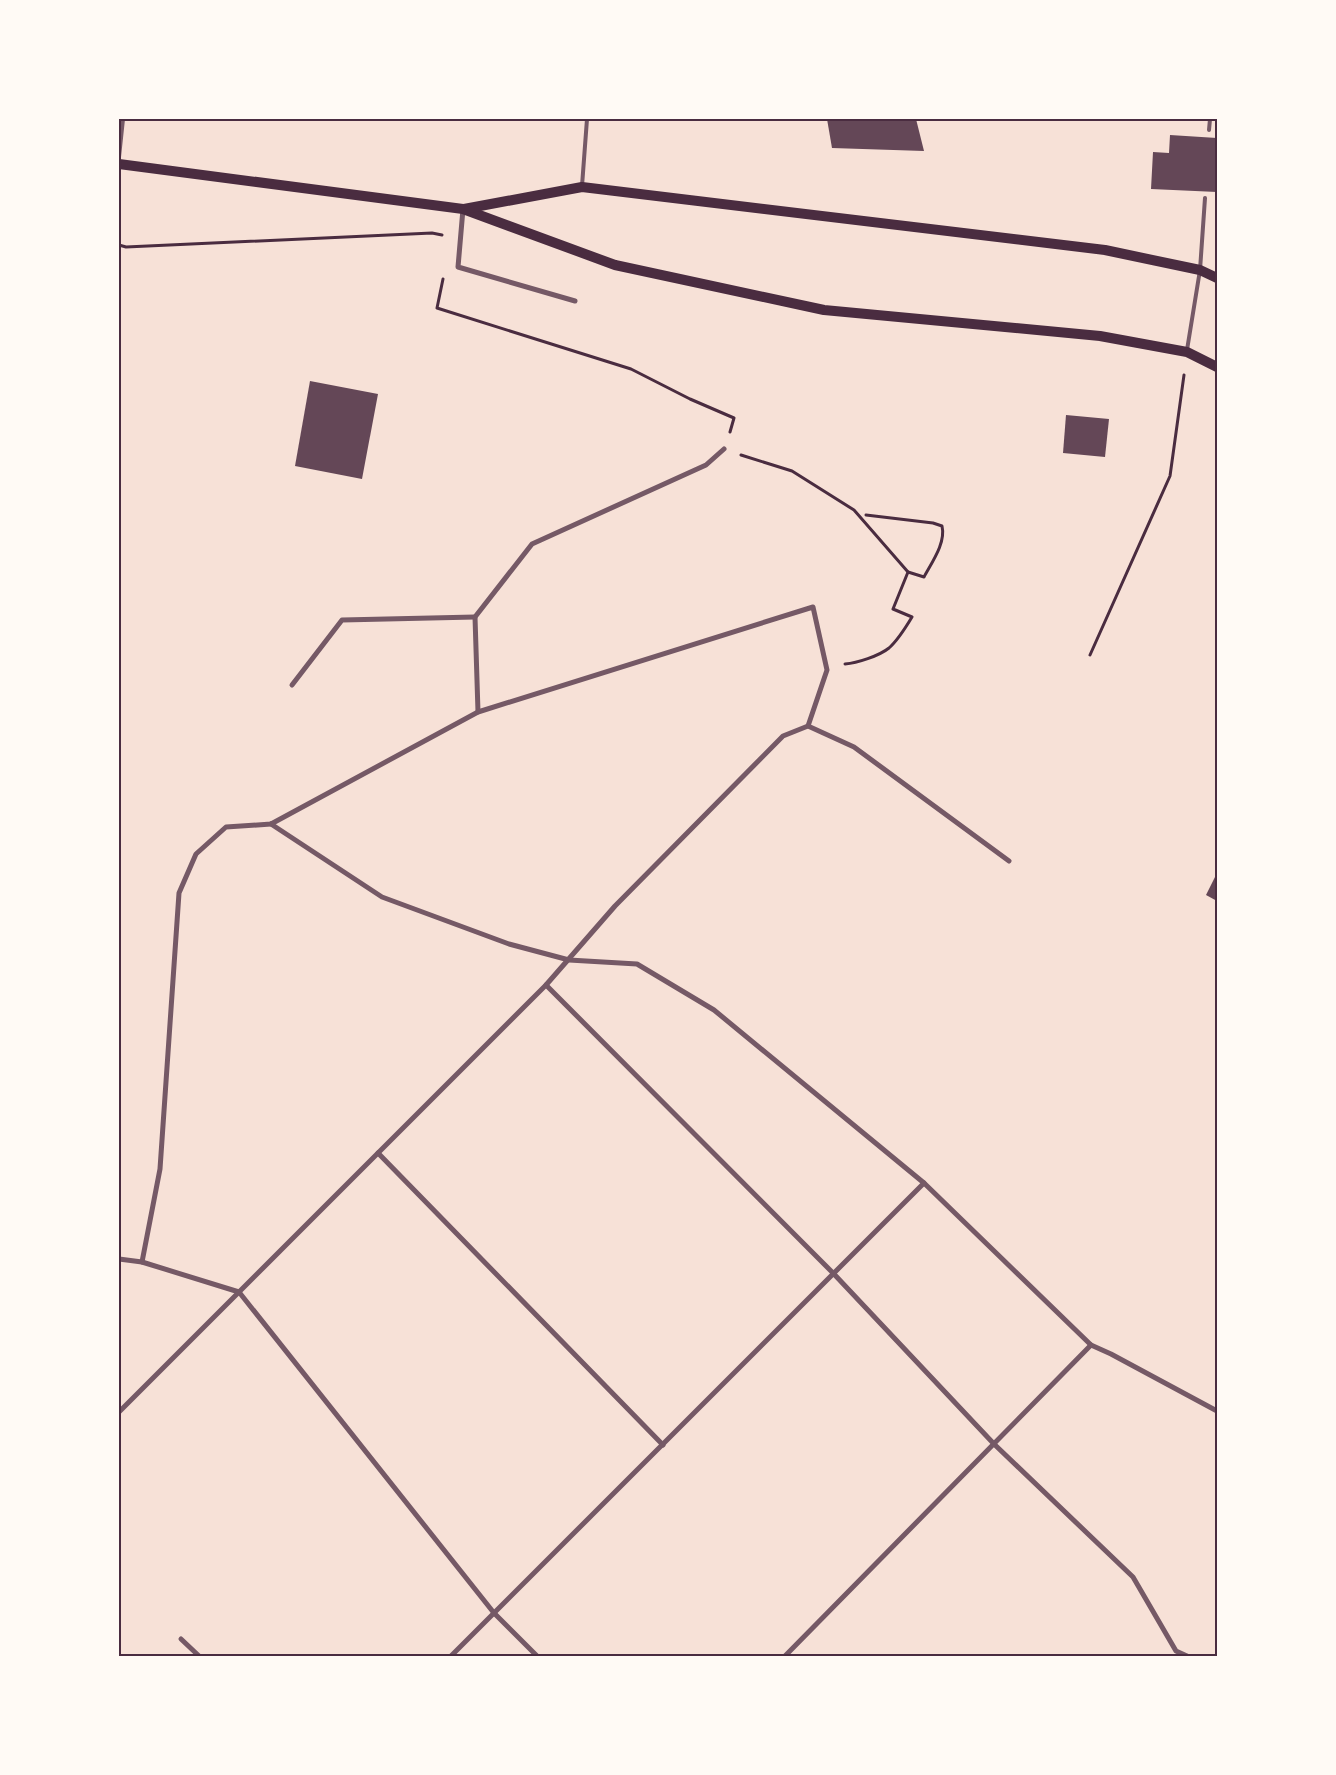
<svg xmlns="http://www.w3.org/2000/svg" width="1336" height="1775" font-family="Signika,sans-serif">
  <rect width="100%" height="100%" fill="#f7e1d7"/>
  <g fill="#644757">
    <path d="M 827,119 L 916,119 L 924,151 L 832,148 Z"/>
    <path d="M 1170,135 L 1217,138 L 1217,192 L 1151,189 L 1153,152 L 1169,153 Z"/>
    <path d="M 310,381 L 378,394 L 362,479 L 295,466 Z"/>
    <path d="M 1066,415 L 1109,419 L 1105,457 L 1063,453 Z"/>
    <path d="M 1217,873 L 1217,901 L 1206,895 Z"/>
  </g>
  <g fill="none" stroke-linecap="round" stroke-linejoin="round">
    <g stroke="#4a2c40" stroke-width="3">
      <path d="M 119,245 L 126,247 L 432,233 L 442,235"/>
      <path d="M 443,279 L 437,308 L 631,369 L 690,399 L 734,418 L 730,432"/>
      <path d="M 741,455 L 792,471 L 854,510 L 908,572 L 893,609 L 912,617 C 906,627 898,640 889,648 C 879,656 857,663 845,664"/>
      <path d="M 866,515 L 933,523 L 942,526 C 946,543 932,562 924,577 L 908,572"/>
      <path d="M 1090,655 L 1170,476 L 1184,375"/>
    </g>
    <g stroke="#755966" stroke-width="4">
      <path d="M 1209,130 L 1210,119"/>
      <path d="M 119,157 L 123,119"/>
      <path d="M 582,186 L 587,119"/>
      <path d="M 1187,350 L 1200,270 L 1205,198"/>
    </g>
    <g stroke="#755966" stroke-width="5">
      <path d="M 463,209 L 458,267 L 575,301"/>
      <path d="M 292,685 L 342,620 L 475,617"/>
      <path d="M 478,712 L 475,617 L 532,544 L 706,465 L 724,449"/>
      <path d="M 271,824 L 382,897 L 509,944 L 569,960 L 637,964 L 714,1010 L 924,1183 L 1091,1345 L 1111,1354 L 1217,1411"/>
      <path d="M 546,985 L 833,1273 L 994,1444 L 1133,1577 L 1176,1651 L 1187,1656"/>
      <path d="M 378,1153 L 663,1445"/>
      <path d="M 119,1259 L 142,1262 L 239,1292 L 494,1613 L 537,1656"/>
      <path d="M 142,1262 L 160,1169 L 179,893 L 196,854 L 226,827 L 271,824 L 478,712 L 813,607 L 827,670 L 808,726"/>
      <path d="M 119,1412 L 546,985 L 615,906 L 783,736 L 808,726 L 854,747 L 1009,861"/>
      <path d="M 181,1639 L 199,1656"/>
      <path d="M 451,1656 L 924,1183"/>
      <path d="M 785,1656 L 1091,1345"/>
    </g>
    <g stroke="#4a2c40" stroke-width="10">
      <path d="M 119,164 L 463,209 L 615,265 L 824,310 L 1100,336 L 1187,352 L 1217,367"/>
      <path d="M 464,209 L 582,187 L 1105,250 L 1200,270 L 1217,278"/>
    </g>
  </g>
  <rect width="1336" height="1775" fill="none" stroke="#fffaf5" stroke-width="240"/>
  <rect x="120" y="120" width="1096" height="1535" fill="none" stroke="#4a2c40" stroke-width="2"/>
</svg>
